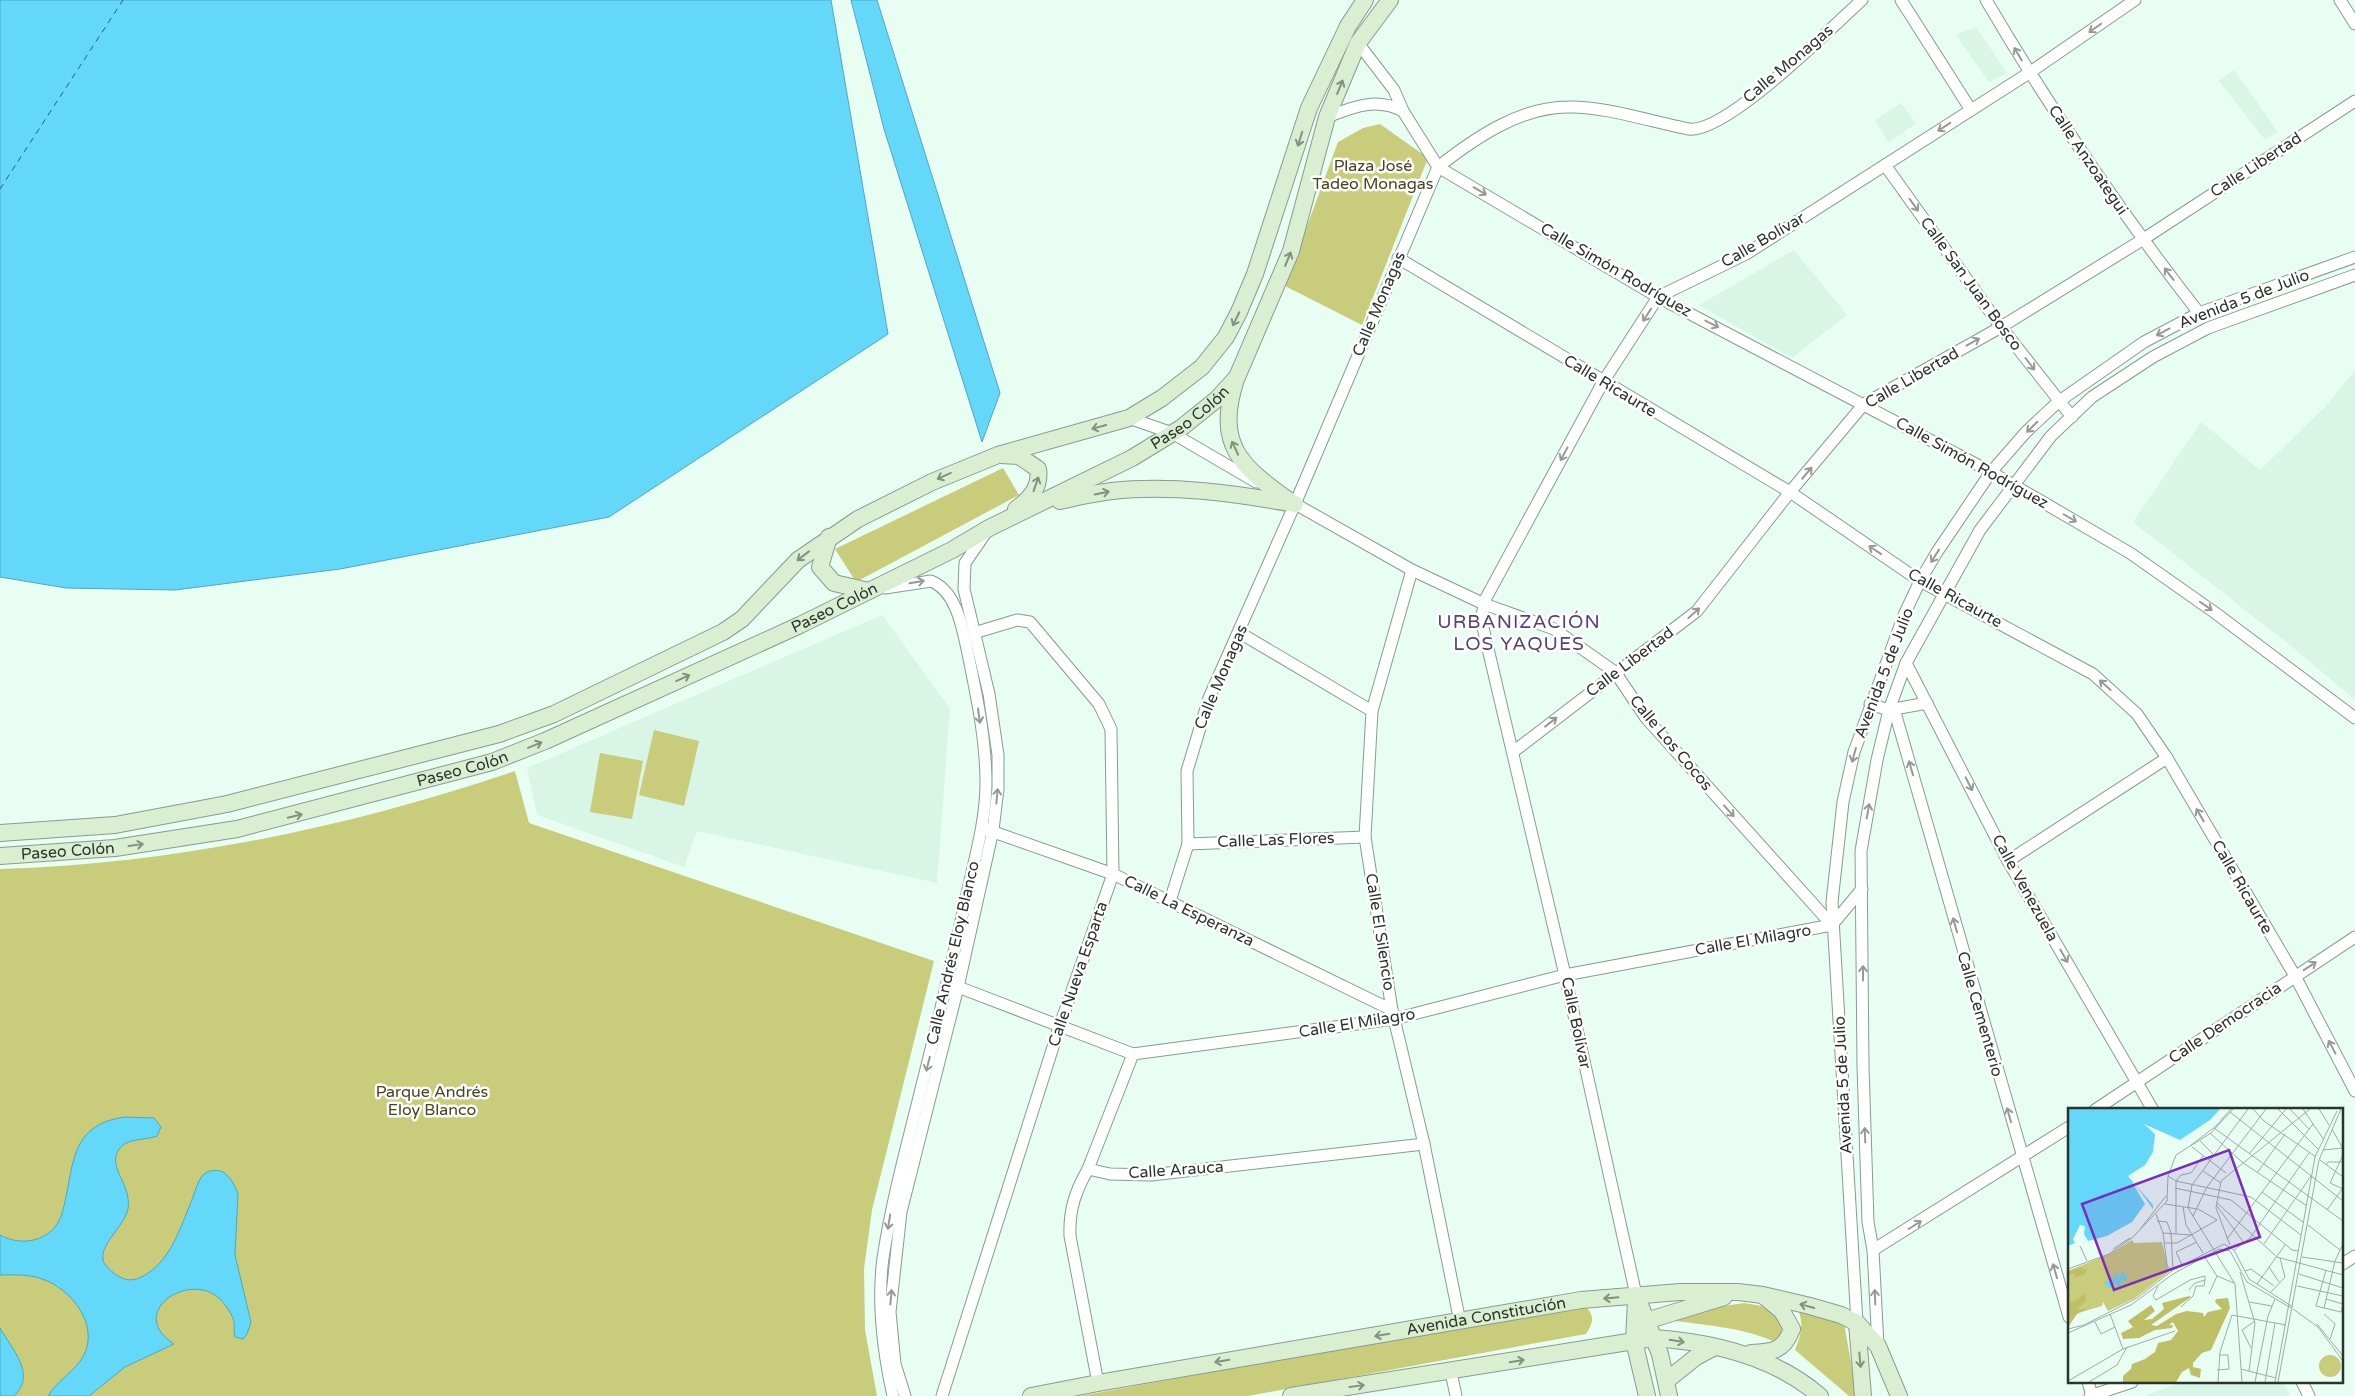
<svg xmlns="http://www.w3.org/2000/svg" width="2355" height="1396" font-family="'Varela Round',sans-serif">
  <rect width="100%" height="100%" fill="#e9fef3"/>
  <g fill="#d8f5e6">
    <path d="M 1976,27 L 2007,73 L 1989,82 L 1956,35 Z"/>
    <path d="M 2234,70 L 2278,132 L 2265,140 L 2219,81 Z"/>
    <path d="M 1901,103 L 1916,123 L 1889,143 L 1875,120 Z"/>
    <path d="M 1794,250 L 1847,315 L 1792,358 L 1699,305 Z"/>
    <path d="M 2355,370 L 2355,700 L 2292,647 L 2133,522 L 2201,422 L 2260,470 L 2324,408 Z"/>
    <path d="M 882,615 L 950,708 L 937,883 L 697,831 L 684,867 L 537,815 L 527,768 Z"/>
    <path d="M 2183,1382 L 2284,1382 L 2290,1396 L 2144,1396 Z"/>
  </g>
  <g fill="#c9cc7a">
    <path d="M 1380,124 L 1428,158 L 1362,325 L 1285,286 L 1338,142 L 1363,128 Z"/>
    <path d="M 1003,468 L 1019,495 L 856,582 L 835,549 Z"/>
    <path d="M 654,730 L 699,741 L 684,806 L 639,795 Z"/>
    <path d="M 600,753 L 643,761 L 632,819 L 590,812 Z"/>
    <path d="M 515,771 L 529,823 L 934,961 L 872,1210 L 864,1269 L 865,1330 L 877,1396 L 0,1396 L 0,869 C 174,864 350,827 515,771 Z"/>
    <path d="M 1744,1303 C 1760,1306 1778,1306 1782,1325 C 1783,1333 1779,1337 1773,1341 C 1741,1327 1703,1325 1668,1320 L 1691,1311 Z"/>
    <path d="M 1583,1304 C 1595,1315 1594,1321 1586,1334 L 1248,1396 L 1080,1396 Z"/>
    <path d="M 1798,1309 L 1843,1318 L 1857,1396 L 1849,1396 L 1795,1350 C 1801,1335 1804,1324 1798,1309 Z"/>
  </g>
  <g fill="#64d8f8" stroke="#53a6bc">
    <path d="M 0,0 L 831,0 L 888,334 L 609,517 L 340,569 L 175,590 L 66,588 L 0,577 Z"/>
    <path d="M 851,0 L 877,0 L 1000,393 L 982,442 L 884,129 Z"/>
    <path d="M 125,1117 L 154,1118 L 161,1127 L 157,1136 C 144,1141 126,1137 118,1151 C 108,1168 132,1185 128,1209 C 124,1228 97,1245 104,1263 C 113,1274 125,1284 139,1278 C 170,1265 181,1226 193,1197 C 195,1190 198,1182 202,1176 C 207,1170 216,1169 223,1172 C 230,1176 236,1187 238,1194 L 235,1255 L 251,1322 L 247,1334 L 243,1339 L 235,1337 C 233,1332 235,1328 234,1322 C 233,1315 225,1304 220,1299 C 190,1270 125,1312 174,1344 L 125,1367 L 89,1396 L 48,1396 C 57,1380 75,1372 84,1355 C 99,1325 72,1289 42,1279 C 29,1274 14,1275 0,1275 L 0,1235 C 23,1248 55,1240 62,1213 C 75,1170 66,1125 125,1117 Z"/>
    <path d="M 0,1328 C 12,1349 37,1375 14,1396 L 0,1396 Z"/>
  </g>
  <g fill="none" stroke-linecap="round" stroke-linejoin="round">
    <path stroke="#2d5e6c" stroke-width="1" stroke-dasharray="6 5" stroke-linecap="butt" d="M 0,189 L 123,0"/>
    <defs>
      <g id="street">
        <path d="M 1901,0 L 1971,110"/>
        <path d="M 1986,0 C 2050,109 2121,213 2199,313"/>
        <path d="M 2340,0 L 2355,24"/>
        <path d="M 1358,43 L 1394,90 L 1403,111 L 1438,167 L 1658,297 L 1991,472 L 2130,553 L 2214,612 L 2355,718"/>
        <path d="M 1327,117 C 1354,107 1375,97 1403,111"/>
        <path d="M 1885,165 L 2001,327 L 2072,417"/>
        <path d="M 1398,258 L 1790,492 L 1920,581 L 2093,674 L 2137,714 L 2167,758 L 2295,976 L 2355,1091"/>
        <path d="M 1129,418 L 1172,433 L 1256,482"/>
        <path d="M 1290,501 L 1412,570 L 1484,604 L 1554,629 L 1615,672 L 1646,718 L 1832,925"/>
        <path d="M 1412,570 L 1372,711 L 1365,837 L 1392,1010 L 1424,1144 L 1460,1322"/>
        <path d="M 885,588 L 931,581 C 956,591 962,626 967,649 C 976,693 986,738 986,783 C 986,825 972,867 964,908 C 951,967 937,1026 922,1085 C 908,1142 892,1199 883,1258 C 877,1303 883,1351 893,1396"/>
        <path d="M 1240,633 L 1372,711"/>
        <path d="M 1906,663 L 2008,861 L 2153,1110"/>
        <path d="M 1870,704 L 1889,710 L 1927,703"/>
        <path d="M 1894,709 L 2069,1317"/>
        <path d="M 1513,752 L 1697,611 L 1790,492 L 1864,404 L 2001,327 L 2142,240 L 2355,101"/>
        <path d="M 988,830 L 1113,874 L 1392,1010"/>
        <path d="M 1188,844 L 1365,837"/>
        <path d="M 2008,861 L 2167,758"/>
        <path d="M 1170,901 L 1188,844 L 1187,771 L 1209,698 L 1295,504 L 1438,167 C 1475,138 1520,107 1568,107 C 1604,106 1652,122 1689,129 C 1726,134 1832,27 1862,0"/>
        <path d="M 1832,925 L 1862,889"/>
        <path d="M 947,986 L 958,987 L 1133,1054 L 1394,1019 L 1565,975 L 1832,925"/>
        <path d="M 2095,1110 L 2355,937"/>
        <path d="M 1088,1169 L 1133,1054"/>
        <path d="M 1873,1250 L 2069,1127"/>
        <path d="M 2341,1265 L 2355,1256"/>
        <path d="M 1636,1295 L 1565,975 L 1481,619 L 1486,598 L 1603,382 L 1658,297 L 1746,254 L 2029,73 L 2135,0"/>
        <path d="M 1857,1323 L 1832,902 L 1843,802 L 1854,752 L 1904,615 L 1920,581 L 1937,552 L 1991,472 L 2026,432 L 2058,402 L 2144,342 L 2199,313 L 2355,257"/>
        <path d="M 1878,1346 L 1873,1250 L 1868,1222 L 1863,1066 L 1861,851 L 1877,760 L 1889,710 L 1906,663 L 1980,530 L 2051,436 L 2092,397 L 2153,357 L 2208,328 L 2355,275"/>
        <path d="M 1451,1372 L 1456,1396"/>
        <path d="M 2088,1382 L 2092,1395"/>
        <path d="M 2302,1382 L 2309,1396"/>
        <path d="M 1098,1383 L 1070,1236 C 1069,1210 1075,1192 1088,1169 L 1110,1174 L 1151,1175 L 1424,1144"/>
        <path d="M 905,1396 L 895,1364 L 890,1312 L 901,1212 L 958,987 L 993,830 L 998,789 L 998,755 L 989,694 L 964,589 L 965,563 L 985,534"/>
        <path d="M 942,1396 L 1060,1025 L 1113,874 L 1111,729 L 1099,704 L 1030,622 L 1017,620 L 974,633"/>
        <path d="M 2090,1396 L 2132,1382"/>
      </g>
      <g id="secondary">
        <path d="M 1236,379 C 1215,445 1240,466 1291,502"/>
        <path d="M 1001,455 L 1019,456 L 1038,469 C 1041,487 1030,499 1016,509"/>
        <path d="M 1060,501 C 1077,497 1095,493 1112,491 C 1171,484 1238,494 1295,504"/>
        <path d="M 829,537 L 820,567 L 834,583 L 869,591"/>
        <path d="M 0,833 L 115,825 L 227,804 L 499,734 L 554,714 L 723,632 L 742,619 L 798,560 L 858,519 L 932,482 L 998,455 L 1129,418 L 1162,398 L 1202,367 L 1226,337 L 1239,312 L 1255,274 L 1309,108 L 1348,26 L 1365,0"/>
        <path id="s1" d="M 0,856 L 115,848 L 237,829 L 492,762 L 545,741 L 800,625 L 952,550 L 989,528 L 1132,458 L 1181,428 L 1217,399 L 1237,377 L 1291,251 L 1327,117 L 1358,43 L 1390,0"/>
        <path d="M 1636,1295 L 1660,1354 L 1669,1396"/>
        <path d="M 1636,1300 L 1634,1341 L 1647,1396"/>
        <path d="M 1646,1321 L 1724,1297"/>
        <path d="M 1857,1323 L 1863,1396"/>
        <path d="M 1751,1353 C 1773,1352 1784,1351 1792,1329 L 1782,1311 L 1765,1297"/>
        <path d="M 1666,1381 L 1696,1357 L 1713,1348"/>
        <path id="s2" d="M 1031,1396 L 1098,1383 L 1581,1300 L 1680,1292 L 1738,1292 L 1763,1295 L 1810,1306 L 1841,1315 L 1857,1323 L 1878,1346 L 1899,1396"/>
        <path d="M 1291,1396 L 1653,1338 C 1712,1342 1775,1357 1820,1396"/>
      </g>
    </defs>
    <use href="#street" stroke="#889b92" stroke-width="13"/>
    <use href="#secondary" stroke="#889b92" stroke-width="18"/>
    <use href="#street" stroke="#fff" stroke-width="11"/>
    <use href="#secondary" stroke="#daefd1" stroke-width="16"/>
  </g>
  <defs><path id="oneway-shaft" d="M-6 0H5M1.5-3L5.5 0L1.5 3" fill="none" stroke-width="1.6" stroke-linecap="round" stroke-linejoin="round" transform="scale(1.25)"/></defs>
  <g stroke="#959997">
    <use href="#oneway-shaft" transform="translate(2095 28) rotate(145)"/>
    <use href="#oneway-shaft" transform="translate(2018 54) rotate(-121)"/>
    <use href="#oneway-shaft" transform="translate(1944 127) rotate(147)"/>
    <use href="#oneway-shaft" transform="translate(1480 191) rotate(31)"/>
    <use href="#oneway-shaft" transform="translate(1914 205) rotate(54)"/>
    <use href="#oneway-shaft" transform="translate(2169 274) rotate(-128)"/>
    <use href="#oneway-shaft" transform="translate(1647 315) rotate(123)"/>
    <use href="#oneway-shaft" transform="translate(1712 324) rotate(27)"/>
    <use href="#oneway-shaft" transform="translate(2163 332) rotate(152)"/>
    <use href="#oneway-shaft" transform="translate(1973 342) rotate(-29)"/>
    <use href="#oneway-shaft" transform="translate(2030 364) rotate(53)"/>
    <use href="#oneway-shaft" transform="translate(2032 427) rotate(135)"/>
    <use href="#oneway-shaft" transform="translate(1564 454) rotate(118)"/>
    <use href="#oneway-shaft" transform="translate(1807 473) rotate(-50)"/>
    <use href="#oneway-shaft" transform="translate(2070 518) rotate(30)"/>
    <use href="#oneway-shaft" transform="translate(1875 550) rotate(-146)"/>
    <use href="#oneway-shaft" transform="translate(1935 556) rotate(122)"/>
    <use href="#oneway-shaft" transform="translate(917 582) rotate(-9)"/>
    <use href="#oneway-shaft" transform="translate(2206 606) rotate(35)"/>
    <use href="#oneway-shaft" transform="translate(1694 613) rotate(-42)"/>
    <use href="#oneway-shaft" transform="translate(2105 685) rotate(-138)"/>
    <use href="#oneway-shaft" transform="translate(979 716) rotate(82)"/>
    <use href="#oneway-shaft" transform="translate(1551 722) rotate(-38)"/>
    <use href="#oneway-shaft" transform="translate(1854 755) rotate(105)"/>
    <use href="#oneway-shaft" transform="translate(1911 768) rotate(-106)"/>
    <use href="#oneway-shaft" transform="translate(1969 784) rotate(63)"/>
    <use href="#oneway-shaft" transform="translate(997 796) rotate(-85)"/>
    <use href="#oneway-shaft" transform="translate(1729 811) rotate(48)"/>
    <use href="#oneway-shaft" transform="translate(1868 811) rotate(-80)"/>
    <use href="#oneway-shaft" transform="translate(2200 815) rotate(-120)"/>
    <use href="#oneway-shaft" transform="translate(1955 925) rotate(-106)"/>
    <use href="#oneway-shaft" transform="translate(2064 956) rotate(60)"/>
    <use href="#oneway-shaft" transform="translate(2310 966) rotate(-33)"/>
    <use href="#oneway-shaft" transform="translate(1863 973) rotate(-90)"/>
    <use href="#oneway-shaft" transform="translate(2332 1047) rotate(-118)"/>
    <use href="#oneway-shaft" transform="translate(928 1064) rotate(104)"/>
    <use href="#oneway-shaft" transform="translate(2009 1115) rotate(-106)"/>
    <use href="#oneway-shaft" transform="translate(1865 1135) rotate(-92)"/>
    <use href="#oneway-shaft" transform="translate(889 1222) rotate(99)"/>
    <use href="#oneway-shaft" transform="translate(1915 1225) rotate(-32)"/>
    <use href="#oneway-shaft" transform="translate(2055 1271) rotate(-106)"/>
    <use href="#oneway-shaft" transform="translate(891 1297) rotate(-85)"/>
    <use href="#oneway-shaft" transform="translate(1875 1297) rotate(-92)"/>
  </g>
  <g stroke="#829180">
    <use href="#oneway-shaft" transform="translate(1340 87) rotate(-68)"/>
    <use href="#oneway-shaft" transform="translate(1300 139) rotate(107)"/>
    <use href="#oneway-shaft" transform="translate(1288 259) rotate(-68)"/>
    <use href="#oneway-shaft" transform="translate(1236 319) rotate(116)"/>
    <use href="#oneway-shaft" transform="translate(1099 427) rotate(165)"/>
    <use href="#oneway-shaft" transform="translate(1235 448) rotate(-115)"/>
    <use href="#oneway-shaft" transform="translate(944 476) rotate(156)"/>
    <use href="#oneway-shaft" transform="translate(1036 484) rotate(-71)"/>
    <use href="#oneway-shaft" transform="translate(1102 493) rotate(-11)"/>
    <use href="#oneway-shaft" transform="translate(803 556) rotate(142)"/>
    <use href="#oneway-shaft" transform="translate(683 678) rotate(-24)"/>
    <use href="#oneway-shaft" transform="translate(535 745) rotate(-22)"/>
    <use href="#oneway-shaft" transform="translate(295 816) rotate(-14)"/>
    <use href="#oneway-shaft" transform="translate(136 845) rotate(-8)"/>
    <use href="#oneway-shaft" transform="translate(1611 1298) rotate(175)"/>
    <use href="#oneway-shaft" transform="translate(1807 1306) rotate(-165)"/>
    <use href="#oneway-shaft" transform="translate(1382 1335) rotate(171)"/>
    <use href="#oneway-shaft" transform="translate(1677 1341) rotate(10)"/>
    <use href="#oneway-shaft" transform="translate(1860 1360) rotate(85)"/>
    <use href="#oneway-shaft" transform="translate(1222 1361) rotate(170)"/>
    <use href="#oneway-shaft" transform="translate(1517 1361) rotate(-10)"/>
    <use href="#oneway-shaft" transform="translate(1357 1386) rotate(-8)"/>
  </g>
  <g text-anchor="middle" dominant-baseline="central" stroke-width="5" stroke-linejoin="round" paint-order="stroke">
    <g font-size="16" fill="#2b332f" stroke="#fff">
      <text transform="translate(1788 64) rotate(-40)">Calle Monagas</text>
      <text transform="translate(2088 160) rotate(56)">Calle Anzoategui</text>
      <text transform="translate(2256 165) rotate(-33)">Calle Libertad</text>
      <text transform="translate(1763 240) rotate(-30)">Calle Bolívar</text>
      <text transform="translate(1616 270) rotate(30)">Calle Simón Rodríguez</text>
      <text transform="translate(1971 284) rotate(54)">Calle San Juan Bosco</text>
      <text transform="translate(2244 299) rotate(-21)">Avenida 5 de Julio</text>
      <text transform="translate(1379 304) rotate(-67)">Calle Monagas</text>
      <text transform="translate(1912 378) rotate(-30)">Calle Libertad</text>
      <text transform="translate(1610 386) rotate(31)">Calle Ricaurte</text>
      <text stroke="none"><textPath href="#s1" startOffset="1282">Paseo Colón</textPath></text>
      <text transform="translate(1972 463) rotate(29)">Calle Simón Rodríguez</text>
      <text transform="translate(1955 598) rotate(29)">Calle Ricaurte</text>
      <text stroke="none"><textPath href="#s1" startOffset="878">Paseo Colón</textPath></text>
      <text transform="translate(1630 662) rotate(-37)">Calle Libertad</text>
      <text transform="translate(1884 673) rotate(-69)">Avenida 5 de Julio</text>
      <text transform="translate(1221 677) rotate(-67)">Calle Monagas</text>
      <text transform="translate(1671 743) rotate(50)">Calle Los Cocos</text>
      <text stroke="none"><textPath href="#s1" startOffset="472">Paseo Colón</textPath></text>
      <text transform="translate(1276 840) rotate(-2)">Calle Las Flores</text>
      <text stroke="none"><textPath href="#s1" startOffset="68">Paseo Colón</textPath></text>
      <text transform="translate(2242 887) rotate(60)">Calle Ricaurte</text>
      <text transform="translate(2025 888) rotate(61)">Calle Venezuela</text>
      <text transform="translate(1189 911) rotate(26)">Calle La Esperanza</text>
      <text transform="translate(1380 932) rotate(81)">Calle El Silencio</text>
      <text transform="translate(1753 940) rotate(-10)">Calle El Milagro</text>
      <text transform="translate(953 953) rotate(-77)">Calle Andrés Eloy Blanco</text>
      <text transform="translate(1078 974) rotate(-71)">Calle Nueva Esparta</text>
      <text transform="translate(1980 1014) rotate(74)">Calle Cementerio</text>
      <text transform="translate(1357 1023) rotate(-9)">Calle El Milagro</text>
      <text transform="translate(1576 1023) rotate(78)">Calle Bolívar</text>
      <text transform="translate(2225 1023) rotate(-34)">Calle Democracia</text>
      <text transform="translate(1843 1085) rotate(-93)">Avenida 5 de Julio</text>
      <text transform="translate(1176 1170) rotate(-4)">Calle Arauca</text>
      <text stroke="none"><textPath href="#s2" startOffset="462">Avenida Constitución</textPath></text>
    </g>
    <g font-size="16" fill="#44441e" stroke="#fff">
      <text x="1373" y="166">Plaza José<tspan x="1373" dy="18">Tadeo Monagas</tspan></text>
      <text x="432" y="1092">Parque Andrés<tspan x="432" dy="18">Eloy Blanco</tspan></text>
    </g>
    <g font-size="19" letter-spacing="1" fill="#57407c" stroke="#fff">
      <text x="1519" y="622">URBANIZACIÓN<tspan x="1519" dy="22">LOS YAQUES</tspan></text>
    </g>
  </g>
  <g transform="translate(2068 1108)">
    <rect width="275" height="275" fill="#e9fef3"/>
    <path d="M 64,132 L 66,135 L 94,134 L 101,164 L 67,190 L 40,203 L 35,194 L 34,198 L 7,206 L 0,220 L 0,163 L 41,146 ZM251 258a11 11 0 1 1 22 0a11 11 0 1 1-22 0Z" fill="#c9cc7a"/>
    <path d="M 12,159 L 19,162 L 18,166 L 8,169 L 5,165 L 0,169 L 0,163 ZM 17,186 L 18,192 L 9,202 L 21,200 L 9,206 L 0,219 L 3,213 L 0,210 L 2,195 ZM 121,188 L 123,189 L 83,217 L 89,218 L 108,206 L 119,203 L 135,205 L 136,209 L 140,204 L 154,201 L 147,194 L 148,191 L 160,190 L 162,200 L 143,242 L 134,245 L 125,255 L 125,259 L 133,261 L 132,270 L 123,267 L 121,260 L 114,264 L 108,274 L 55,274 L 55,268 L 63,261 L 64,256 L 77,251 L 87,244 L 90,235 L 103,232 L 110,223 L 105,214 L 101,217 L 105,217 L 104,220 L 87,222 L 71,230 L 55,231 L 53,225 L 65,219 L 60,213 L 83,197 L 87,203 L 76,212 L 84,211 L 96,201 L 94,195 Z" fill="#bec067"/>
    <path d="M 0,1 L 152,1 L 142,12 L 112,32 L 76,16 L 87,26 L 85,44 L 77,57 L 60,68 L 85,97 L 85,101 L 67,76 L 64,74 L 77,96 L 64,114 L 39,128 L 20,133 L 16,126 L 17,118 L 12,117 L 5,131 L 7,135 L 0,138 ZM 49,162 L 49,172 L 55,163 L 60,173 L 54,172 L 50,182 L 50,176 L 43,175 L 46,183 L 35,174 L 45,172 Z" fill="#64d8f8"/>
    <path fill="none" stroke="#64d8f8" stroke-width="2.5" d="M 16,118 L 44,1"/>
    <path fill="none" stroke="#9dada5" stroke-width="1" d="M 185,1 L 196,13 L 248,49M 210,1 L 251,42M 222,1 L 241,21M 235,1 L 256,32M 251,1 L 261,17M 162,4 L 275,93M 146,20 L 275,113M 264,21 L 275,41M 142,25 L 174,54 L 239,98M 132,33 L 147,48M 122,38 L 148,18 L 163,1M 124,39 L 158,65M 255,42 L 275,40M 181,46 L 218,1M 275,47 L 262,75 L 275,81M 252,52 L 275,69M 258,57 L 260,54 L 275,54M 135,63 L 153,75M 189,65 L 217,26M 100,68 L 108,73 L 183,89 L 233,127M 107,80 L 163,92 L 224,142 L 231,143M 194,84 L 235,114M 148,94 L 209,149 L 275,167M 97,96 L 130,101 L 149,112M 149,98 L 176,135M 115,99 L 118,117 L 135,145M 120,100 L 167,176 L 174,274M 120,100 L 124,77 L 180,1M 259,102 L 274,81M 88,106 L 95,125 L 99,157 L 104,164M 125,108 L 139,79 L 198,1M 89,113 L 99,114 L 103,125 L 105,162M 240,117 L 272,142M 73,120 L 98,88M 95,125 L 124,127M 108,125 L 108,73 L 113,67 L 123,65 L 135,48M 159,131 L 245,16M 96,135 L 109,135 L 149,112M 196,136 L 243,68M 162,137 L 148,100 L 153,73 L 242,1M 12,138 L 19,153M 45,141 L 62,130M 166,142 L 182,130 L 241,45M 136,148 L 149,168M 234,149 L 275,155M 114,157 L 108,144 L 129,134M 201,159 L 211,174M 0,161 L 41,146 L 65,129 L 99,93 L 100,68 L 108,47 L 143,25 L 165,1M 258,162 L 248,198 L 273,204 L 275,197M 177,163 L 183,161 L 206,178M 172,164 L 187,215 L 181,263M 231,166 L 275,180M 149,168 L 166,175M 189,176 L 217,137M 90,178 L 85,188 L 88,192 L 122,172 L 137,168 L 137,172 L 127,175 L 121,182M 229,178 L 275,188M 203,184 L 217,169 L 212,150M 141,186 L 149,168M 258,191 L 275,196M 181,194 L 204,198M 113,199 L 125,188 L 128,178 L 136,178 L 137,172M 256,200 L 267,153 L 275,136M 225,201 L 250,219 L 275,253M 256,206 L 267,216 L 262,231M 27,214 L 33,226 L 47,219M 249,216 L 275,248M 0,221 L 16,217 L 69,190 L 105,162 L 156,136 L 166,142 L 181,171 L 225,199M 0,225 L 63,197 L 105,166 L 151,141 L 162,143 L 179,174 L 223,200M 183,240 L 174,222 L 187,213M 55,241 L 107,223M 173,261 L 208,270M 149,262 L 161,261 L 160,247 L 152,247M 0,273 L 55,241 L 42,206M 21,274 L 49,257 L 59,239M 150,274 L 152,244 L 164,207 L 218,217M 187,274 L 200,208 L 207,191M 197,274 L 207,215M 207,274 L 247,49 L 269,3M 210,274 L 251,52 L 273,1"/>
    <path fill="#7b2cbf" fill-opacity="0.15" stroke="#7b2cbf" stroke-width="2.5" d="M 161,42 L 192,129 L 46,182 L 14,96 Z"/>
    <rect width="275" height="275" fill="none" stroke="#2b332f" stroke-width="2.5"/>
  </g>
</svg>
